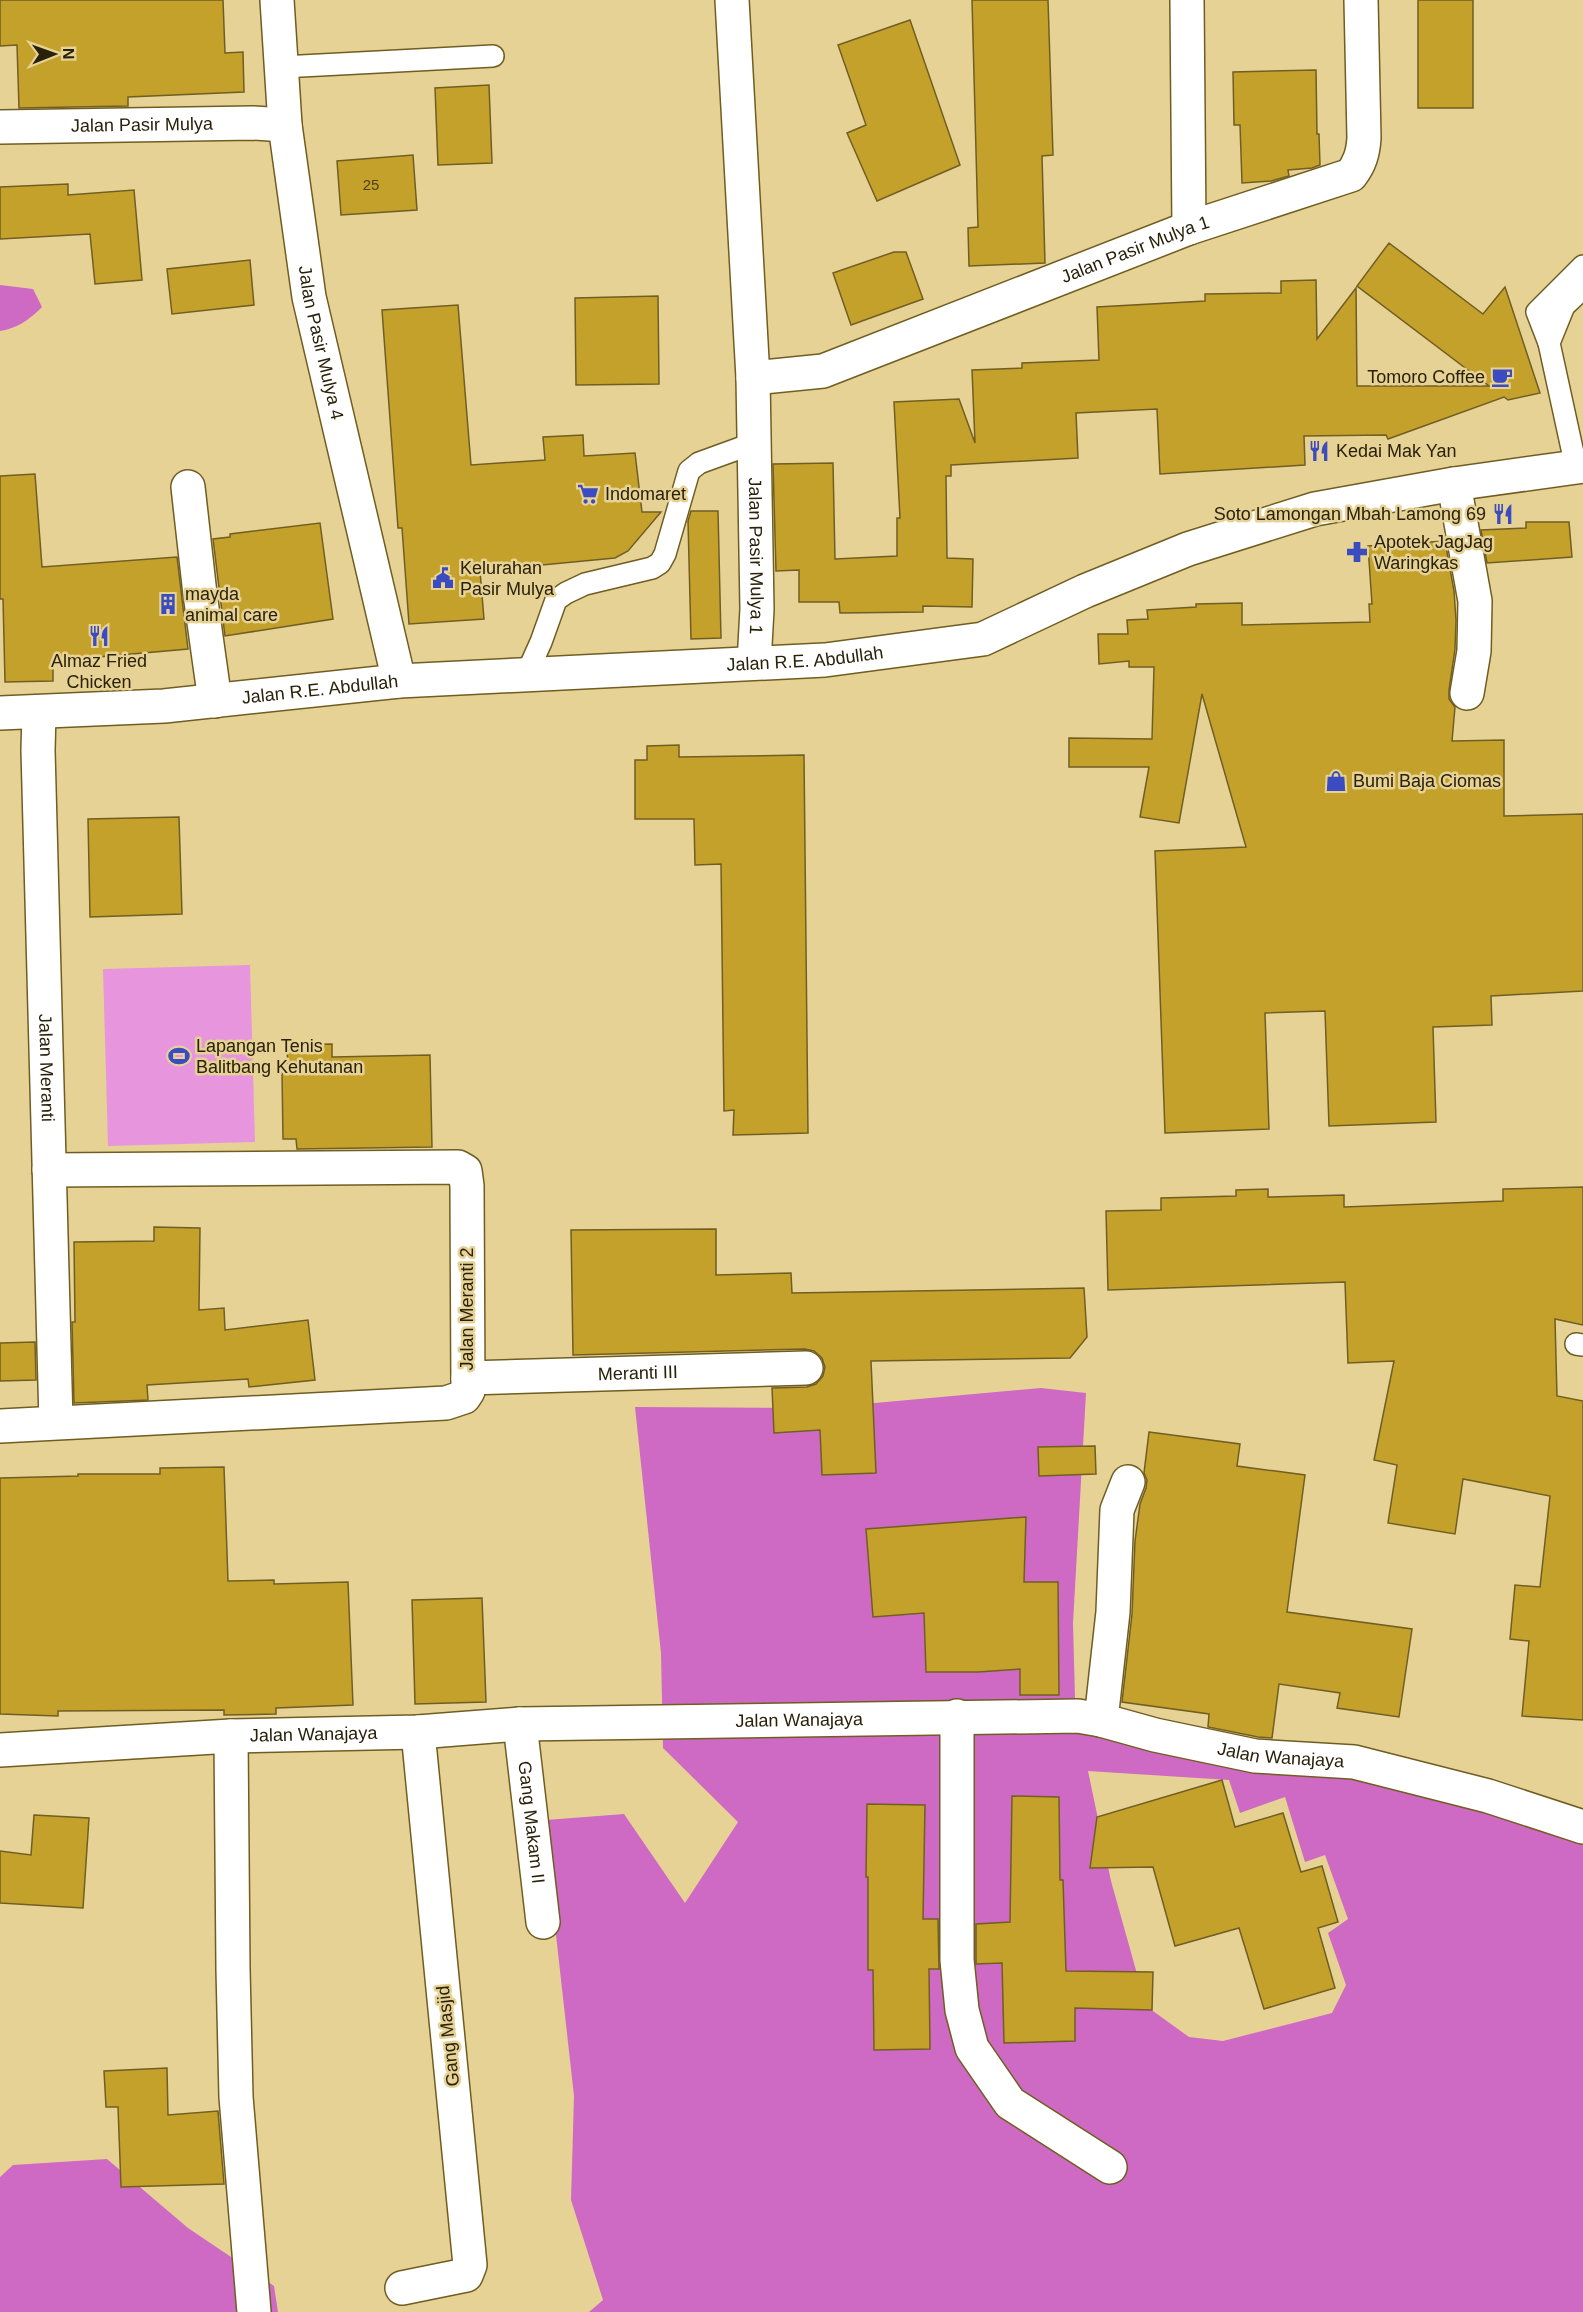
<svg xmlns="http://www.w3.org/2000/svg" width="1583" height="2312" font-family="Helvetica,sans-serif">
  <rect width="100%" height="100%" fill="#e7d296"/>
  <path fill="#e796dd" d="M 250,965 L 255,1142 L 108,1146 L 103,969 Z"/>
  <g fill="#ce6ac4" fill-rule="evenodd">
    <path d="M 0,285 L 33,289 L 42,307 C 29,320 18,328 0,331 Z"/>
    <path d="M 1041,1388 L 1086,1393 L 1073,1623 L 1075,1698 L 1078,1716 L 1354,1762 L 1583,1831 L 1583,2312 L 589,2312 L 603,2300 L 571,2200 L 574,2096 L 553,1908 L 546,1820 L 624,1814 L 685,1903 L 738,1822 L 663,1748 L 661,1653 L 635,1407 L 820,1408 ZM 1088,1771 L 1229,1780 L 1240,1813 L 1285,1797 L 1305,1862 L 1325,1855 L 1348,1919 L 1328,1933 L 1346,1985 L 1332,2013 L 1223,2041 L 1189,2037 L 1146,2006 L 1111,1881 Z"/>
    <path d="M 107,2159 L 188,2228 L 274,2286 L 278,2312 L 0,2312 L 0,2177 L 13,2165 Z"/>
  </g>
  <g fill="#c4a12b" stroke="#715e23" stroke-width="1.5">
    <path d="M 0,0 L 223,0 L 225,53 L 243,52 L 244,92 L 128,97 L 128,106 L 19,108 L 17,45 L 0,46 Z"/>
    <path d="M 972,0 L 1048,0 L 1053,155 L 1042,156 L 1045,263 L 969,266 L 968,228 L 978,227 Z"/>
    <rect x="1418" y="0" width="55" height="108"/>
    <path d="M 910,20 L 960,165 L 877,201 L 847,133 L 866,125 L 838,45 Z"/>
    <path d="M 1316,70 L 1317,134 L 1319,134 L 1320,165 L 1312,168 L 1288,170 L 1289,176 L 1271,181 L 1242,183 L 1240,125 L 1234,125 L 1233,72 Z"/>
    <path d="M 489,85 L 492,163 L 438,165 L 435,88 Z"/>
    <path d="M 413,155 L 417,210 L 341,215 L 337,161 Z"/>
    <path d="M 68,184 L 68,195 L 134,190 L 142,280 L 95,284 L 90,234 L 0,239 L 0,187 Z"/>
    <path d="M 1389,243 L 1483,314 L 1505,287 L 1540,393 L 1508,400 L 1504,397 L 1388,439 L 1386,435 L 1304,436 L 1305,465 L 1160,474 L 1157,409 L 1076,413 L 1078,458 L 951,465 L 951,476 L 946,476 L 947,558 L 973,559 L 972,607 L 923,606 L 923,612 L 840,613 L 839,602 L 799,602 L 799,570 L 776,571 L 773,464 L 833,463 L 835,559 L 897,556 L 897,518 L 900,518 L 894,402 L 959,399 L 975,443 L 972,370 L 1022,368 L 1022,363 L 1099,360 L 1097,307 L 1205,301 L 1205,294 L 1281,293 L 1281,281 L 1316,280 L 1317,339 L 1356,288 L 1357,386 L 1489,386 L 1357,286 Z"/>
    <path d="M 894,252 L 906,252 L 923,299 L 851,325 L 833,273 Z"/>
    <path d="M 250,260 L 254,305 L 172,314 L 167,269 Z"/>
    <path d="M 658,296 L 659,384 L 576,385 L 575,298 Z"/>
    <path d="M 458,305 L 471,465 L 545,460 L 543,437 L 583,435 L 584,456 L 635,453 L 642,512 L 661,512 L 628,551 L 615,558 L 480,571 L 484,619 L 409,624 L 402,528 L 398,528 L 382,310 Z"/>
    <path d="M 35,474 L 42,567 L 177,557 L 188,649 L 53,661 L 53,681 L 5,682 L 3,599 L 0,599 L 0,476 Z"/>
    <path d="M 691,511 L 718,511 L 721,638 L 691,639 L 688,521 Z"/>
    <path d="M 1526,522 L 1569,522 L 1572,557 L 1487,563 L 1481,530 L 1526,528 Z"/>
    <path d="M 320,523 L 333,619 L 225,636 L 213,539 L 230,537 L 230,534 Z"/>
    <path d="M 1445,541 L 1454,591 L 1456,620 L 1455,649 L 1449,690 L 1449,699 L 1455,707 L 1452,741 L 1504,740 L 1504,816 L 1583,814 L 1583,991 L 1491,996 L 1492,1025 L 1433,1027 L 1436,1122 L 1329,1126 L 1325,1011 L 1265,1013 L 1269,1129 L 1165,1133 L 1155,851 L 1246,847 L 1202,694 L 1179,823 L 1140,817 L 1149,767 L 1069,767 L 1069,738 L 1152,739 L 1154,667 L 1129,667 L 1129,661 L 1099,664 L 1098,634 L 1128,634 L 1127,620 L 1148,619 L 1147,610 L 1196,607 L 1196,604 L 1242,603 L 1242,625 L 1370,622 L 1369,604 L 1372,604 L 1368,546 Z"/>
    <path d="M 679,745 L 679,757 L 804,755 L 808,1133 L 733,1135 L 734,1110 L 724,1111 L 721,864 L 695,865 L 694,819 L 635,819 L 635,760 L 647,760 L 647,746 Z"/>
    <path d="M 179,817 L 182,914 L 90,917 L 88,819 Z"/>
    <path d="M 332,1044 L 332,1057 L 430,1055 L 432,1147 L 297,1149 L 296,1139 L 283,1139 L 282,1073 L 288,1073 L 287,1045 Z"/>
    <path d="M 1583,1187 L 1583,1325 L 1555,1319 L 1557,1396 L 1583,1401 L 1583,1720 L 1522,1716 L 1529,1641 L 1510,1639 L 1515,1585 L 1540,1587 L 1550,1496 L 1463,1479 L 1455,1534 L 1388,1523 L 1397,1465 L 1374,1460 L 1394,1361 L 1348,1363 L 1345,1282 L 1108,1290 L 1106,1211 L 1161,1210 L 1161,1198 L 1236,1196 L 1236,1190 L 1268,1189 L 1268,1197 L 1344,1195 L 1344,1207 L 1503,1201 L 1503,1189 Z"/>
    <path d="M 154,1227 L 200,1228 L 199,1310 L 224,1308 L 225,1330 L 308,1320 L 315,1380 L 249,1387 L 248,1379 L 147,1385 L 148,1400 L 74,1403 L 72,1322 L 75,1322 L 74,1242 L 154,1241 Z"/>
    <path d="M 716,1229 L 716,1275 L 791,1273 L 792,1293 L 1084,1288 L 1087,1337 L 1070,1358 L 871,1361 L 876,1473 L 822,1475 L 820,1430 L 774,1433 L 772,1388 L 807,1387 L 816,1384 L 823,1376 L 825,1367 L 822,1358 L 814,1351 L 805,1349 L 573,1355 L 571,1230 Z"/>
    <path d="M 35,1342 L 36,1380 L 0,1381 L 0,1343 Z"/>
    <path d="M 1149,1432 L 1240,1444 L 1237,1466 L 1305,1475 L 1287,1612 L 1412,1629 L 1399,1717 L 1337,1708 L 1340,1693 L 1279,1684 L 1272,1738 L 1258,1737 L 1208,1727 L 1209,1714 L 1122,1702 L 1132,1614 L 1135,1541 L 1140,1504 L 1146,1488 L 1147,1480 L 1144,1473 Z"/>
    <path d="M 1095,1446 L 1096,1474 L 1039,1476 L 1038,1447 Z"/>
    <path d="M 224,1467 L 228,1581 L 274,1580 L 274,1584 L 348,1582 L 353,1705 L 276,1708 L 276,1714 L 224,1715 L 224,1710 L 58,1711 L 58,1716 L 0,1714 L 0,1478 L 78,1476 L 78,1474 L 160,1474 L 160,1468 Z"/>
    <path d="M 1026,1517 L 1024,1582 L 1058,1582 L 1059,1695 L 1020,1695 L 1020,1669 L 978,1672 L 926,1672 L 924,1613 L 873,1617 L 866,1529 Z"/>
    <path d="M 482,1598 L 486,1702 L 415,1704 L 412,1600 Z"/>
    <path d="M 1222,1780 L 1235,1827 L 1283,1813 L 1301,1872 L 1322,1866 L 1338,1922 L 1318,1928 L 1335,1988 L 1264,2009 L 1239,1928 L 1175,1946 L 1153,1867 L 1090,1868 L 1097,1817 Z"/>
    <path d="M 1012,1796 L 1059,1797 L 1060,1880 L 1063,1880 L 1066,1971 L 1153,1972 L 1152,2010 L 1075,2008 L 1075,2041 L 1004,2043 L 1002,1963 L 976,1964 L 976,1924 L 1010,1922 Z"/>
    <path d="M 867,1804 L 925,1805 L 923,1919 L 938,1919 L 939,1969 L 929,1969 L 930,2049 L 874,2050 L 873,1970 L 868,1970 L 868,1877 L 866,1877 Z"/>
    <path d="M 34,1815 L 89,1818 L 83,1908 L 0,1903 L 0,1851 L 31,1855 Z"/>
    <path d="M 167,2068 L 168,2115 L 218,2111 L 224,2184 L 121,2187 L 118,2107 L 106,2107 L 104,2071 Z"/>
  </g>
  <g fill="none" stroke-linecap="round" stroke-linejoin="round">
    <defs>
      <g id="lane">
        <path d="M 282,67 L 493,56"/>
        <path d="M 1549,343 L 1537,312 L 1583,266"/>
        <path d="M 1576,467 L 1549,343 L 1564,306 L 1583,288"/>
        <path d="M 527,673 L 541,642 L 556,600 L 566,593 L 585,584 L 652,568 L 660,563 L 665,554 L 689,471 L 699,463 L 754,443"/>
        <path d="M 1576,1344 L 1583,1345"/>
      </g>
      <g id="street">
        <path id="s1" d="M 277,0 L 285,125 L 309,297 L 399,681"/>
        <path id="s2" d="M 732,0 L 753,378 L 823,371 L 1189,228 L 1351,175 C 1360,163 1363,153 1364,138 L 1361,0"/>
        <path d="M 1187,0 L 1189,228"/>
        <path id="s3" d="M 0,127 L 253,123 L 285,125"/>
        <path id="s4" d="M 753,378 L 757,609 L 754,663"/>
        <path d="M 1454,484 L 1475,601 L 1474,651 L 1467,693"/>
        <path d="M 188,487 L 200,594 L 215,701"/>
        <path id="s5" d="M 39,712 L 38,750 L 56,1422"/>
        <path id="s6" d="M 468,1378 L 806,1368"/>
        <path d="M 0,1426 L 446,1403 L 464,1397 L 468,1391 L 467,1186 L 465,1171 L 458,1167 L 49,1170"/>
        <path d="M 957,1716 L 957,1960 L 962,2010 L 972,2048 L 1010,2103 L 1110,2167"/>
        <path d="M 1101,1720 L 1113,1612 L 1117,1510 L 1128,1482"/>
        <path id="s7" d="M 520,1724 L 543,1922"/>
        <path d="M 231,1736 L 233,1969 L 236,2097 L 254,2312"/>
        <path id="s8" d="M 0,1750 L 231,1736 L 418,1732 L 520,1724 L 1078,1716 L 1101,1720 L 1155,1735 L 1255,1756 L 1354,1762 L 1488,1796 L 1583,1827"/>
        <path d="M 402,2288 L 466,2275 L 470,2265 L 418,1732"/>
      </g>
      <g id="primary">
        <path id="s9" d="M 0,713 L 164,706 L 399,681 L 825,660 L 983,639 L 1085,591 L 1188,549 L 1315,509 L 1454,484 L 1583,466"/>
      </g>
    </defs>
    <use href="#lane" stroke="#705d21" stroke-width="24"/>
    <use href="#street" stroke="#705d21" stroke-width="36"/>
    <use href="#primary" stroke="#705d21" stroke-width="36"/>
    <use href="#lane" stroke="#fff" stroke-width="21"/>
    <use href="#street" stroke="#fff" stroke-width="33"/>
    <use href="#primary" stroke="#fff" stroke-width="33"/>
  </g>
  <defs>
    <symbol id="cafe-bare" viewBox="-9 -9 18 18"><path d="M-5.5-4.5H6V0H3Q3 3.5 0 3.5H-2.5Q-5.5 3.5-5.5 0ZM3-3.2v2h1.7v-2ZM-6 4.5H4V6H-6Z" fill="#3a4cbf" stroke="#e7d296" stroke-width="2.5" paint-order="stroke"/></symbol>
    <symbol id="restaurant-bare" viewBox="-9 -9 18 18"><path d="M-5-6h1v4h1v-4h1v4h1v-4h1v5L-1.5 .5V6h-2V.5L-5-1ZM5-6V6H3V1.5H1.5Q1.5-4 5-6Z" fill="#3a4cbf" stroke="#e7d296" stroke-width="2.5" paint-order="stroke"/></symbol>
    <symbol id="supermarket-bare" viewBox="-9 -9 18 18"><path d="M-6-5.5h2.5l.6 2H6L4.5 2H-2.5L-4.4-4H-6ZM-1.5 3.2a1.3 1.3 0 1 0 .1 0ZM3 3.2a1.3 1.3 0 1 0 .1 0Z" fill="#3a4cbf" stroke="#e7d296" stroke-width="2.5" paint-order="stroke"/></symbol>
    <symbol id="pharmacy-bare" viewBox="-9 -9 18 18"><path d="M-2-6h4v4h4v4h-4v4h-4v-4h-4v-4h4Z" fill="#3a4cbf" stroke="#e7d296" stroke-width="2.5" paint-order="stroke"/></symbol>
    <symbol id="civic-bare" viewBox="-9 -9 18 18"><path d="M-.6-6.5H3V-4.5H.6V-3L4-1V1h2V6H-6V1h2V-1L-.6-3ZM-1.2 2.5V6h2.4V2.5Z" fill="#3a4cbf" stroke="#e7d296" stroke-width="2.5" paint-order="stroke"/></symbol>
    <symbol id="building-bare" viewBox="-9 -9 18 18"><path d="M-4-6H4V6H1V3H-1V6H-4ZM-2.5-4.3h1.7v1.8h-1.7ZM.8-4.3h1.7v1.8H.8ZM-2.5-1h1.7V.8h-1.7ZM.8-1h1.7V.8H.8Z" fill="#3a4cbf" stroke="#e7d296" stroke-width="2.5" paint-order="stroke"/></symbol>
    <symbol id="shop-bare" viewBox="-9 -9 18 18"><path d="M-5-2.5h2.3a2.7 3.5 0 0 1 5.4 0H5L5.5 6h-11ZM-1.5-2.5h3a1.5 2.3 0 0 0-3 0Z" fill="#3a4cbf" stroke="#e7d296" stroke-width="2.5" paint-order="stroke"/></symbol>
    <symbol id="stadium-bare" viewBox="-9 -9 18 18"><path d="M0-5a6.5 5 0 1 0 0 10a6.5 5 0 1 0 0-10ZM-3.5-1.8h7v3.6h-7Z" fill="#3a4cbf" stroke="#e7d296" stroke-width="2.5" paint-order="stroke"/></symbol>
  </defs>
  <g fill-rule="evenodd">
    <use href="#cafe-bare" x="1487" y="362" width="30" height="30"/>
    <use href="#restaurant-bare" x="1304" y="436" width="30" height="30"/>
    <use href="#supermarket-bare" x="573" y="479" width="30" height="30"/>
    <use href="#restaurant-bare" x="1488" y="499" width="30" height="30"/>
    <use href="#pharmacy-bare" x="1342" y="537" width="30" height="30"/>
    <use href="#civic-bare" x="428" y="563" width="30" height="30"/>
    <use href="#building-bare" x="153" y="589" width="30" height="30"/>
    <use href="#restaurant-bare" x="84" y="621" width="30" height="30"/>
    <use href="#shop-bare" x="1321" y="766" width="30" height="30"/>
    <use href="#stadium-bare" x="164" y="1041" width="30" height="30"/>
  </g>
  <g text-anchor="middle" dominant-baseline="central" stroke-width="5" stroke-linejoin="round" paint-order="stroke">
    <g font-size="15" fill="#504112">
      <text x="371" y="184">25</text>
    </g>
    <g font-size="18" fill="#292109" stroke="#e7d296">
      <text stroke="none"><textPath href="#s3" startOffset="142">Jalan Pasir Mulya</textPath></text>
      <text stroke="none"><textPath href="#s2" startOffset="784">Jalan Pasir Mulya 1</textPath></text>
      <text stroke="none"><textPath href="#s1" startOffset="346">Jalan Pasir Mulya 4</textPath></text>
      <text stroke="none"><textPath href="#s4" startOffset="178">Jalan Pasir Mulya 1</textPath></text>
      <text stroke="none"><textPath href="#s9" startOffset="807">Jalan R.E. Abdullah</textPath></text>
      <text stroke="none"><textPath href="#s9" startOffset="321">Jalan R.E. Abdullah</textPath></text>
      <text stroke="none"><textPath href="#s5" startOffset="356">Jalan Meranti</textPath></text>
      <text transform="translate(467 1309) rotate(-90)">Jalan Meranti 2</text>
      <text stroke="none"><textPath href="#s6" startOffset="170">Meranti III</textPath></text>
      <text stroke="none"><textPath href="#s8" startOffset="800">Jalan Wanajaya</textPath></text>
      <text stroke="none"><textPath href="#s8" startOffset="314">Jalan Wanajaya</textPath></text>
      <text stroke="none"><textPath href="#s8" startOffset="1286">Jalan Wanajaya</textPath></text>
      <text stroke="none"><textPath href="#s7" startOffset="99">Gang Makam II</textPath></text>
      <text transform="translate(448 2036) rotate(-96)">Gang Masjid</text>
    </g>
    <g font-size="18" fill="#292109" stroke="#e7d296" text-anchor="start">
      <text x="1485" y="377" text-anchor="end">Tomoro Coffee</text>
      <text x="1336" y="451">Kedai Mak Yan</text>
      <text x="605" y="494">Indomaret</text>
      <text x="1486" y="514" text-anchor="end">Soto Lamongan Mbah Lamong 69</text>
      <text x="1374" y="542">Apotek JagJag<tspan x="1374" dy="21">Waringkas</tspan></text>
      <text x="460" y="568">Kelurahan<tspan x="460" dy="21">Pasir Mulya</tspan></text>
      <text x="185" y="594">mayda<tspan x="185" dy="21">animal care</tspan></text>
      <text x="99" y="661" text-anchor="middle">Almaz Fried<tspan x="99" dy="21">Chicken</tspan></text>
      <text x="1353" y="781">Bumi Baja Ciomas</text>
      <text x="196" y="1046">Lapangan Tenis<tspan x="196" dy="21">Balitbang Kehutanan</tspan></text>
    </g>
  </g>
  <g transform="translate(54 54) rotate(89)" stroke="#e7d296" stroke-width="4.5" paint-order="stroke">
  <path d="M0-4.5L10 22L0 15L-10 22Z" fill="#292109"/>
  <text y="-9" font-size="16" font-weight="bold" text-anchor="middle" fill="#292109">N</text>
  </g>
</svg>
